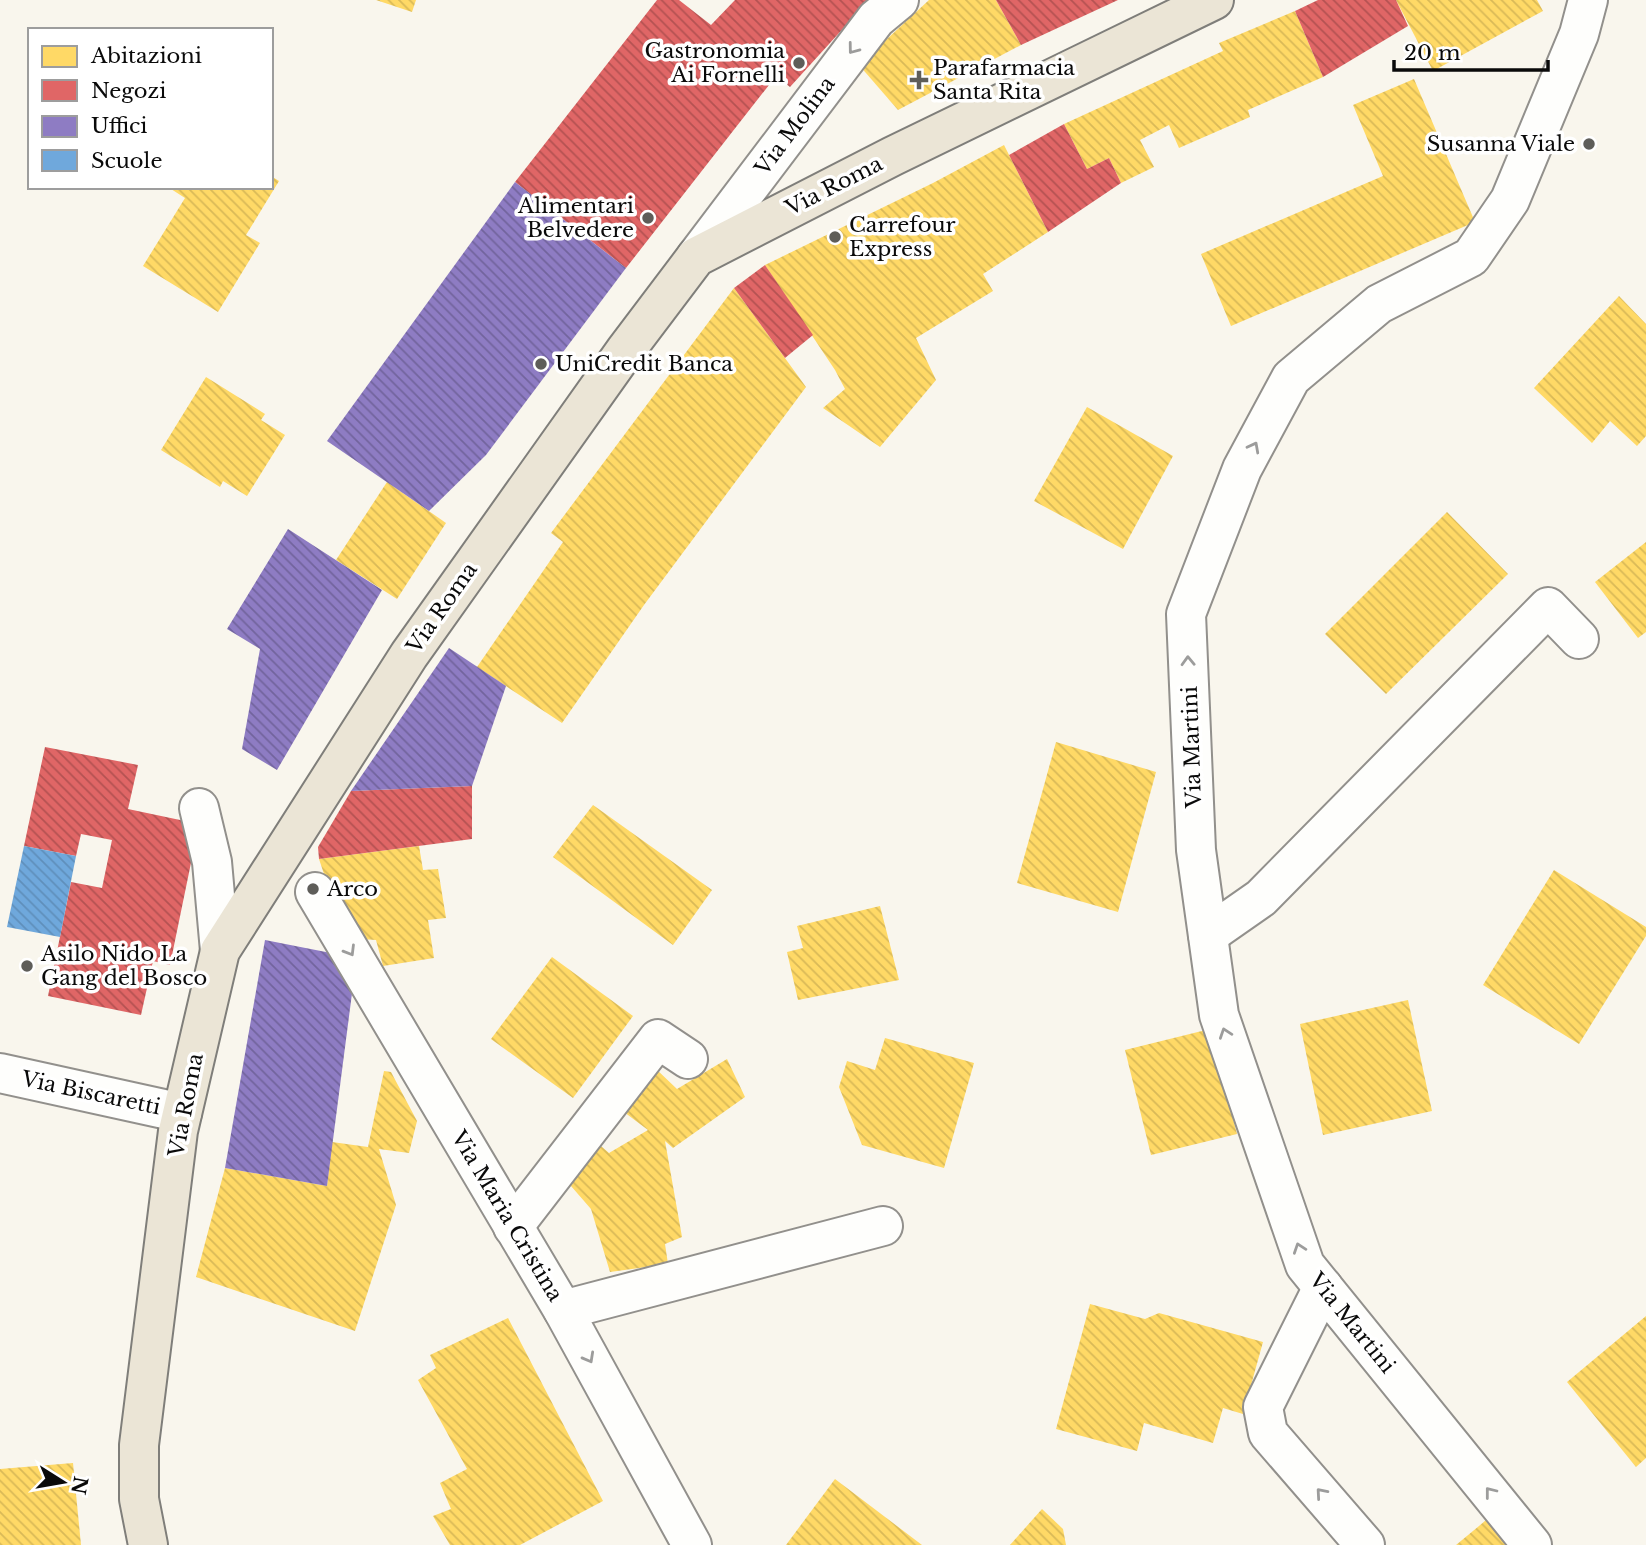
<svg xmlns="http://www.w3.org/2000/svg" width="1646" height="1545" font-family="'Libre Baskerville',serif">
  <defs>
    <pattern id="homes-back-hatch" width="6" height="6" patternUnits="userSpaceOnUse" patternTransform="scale(1.75)"><rect width="6" height="6" fill="#ffd966"/><path d="M-1 5l2 2M0 0l6 6M5-1l2 2" fill="none" stroke="#d9b957"/></pattern>
    <pattern id="shops-back-hatch" width="6" height="6" patternUnits="userSpaceOnUse" patternTransform="scale(1.75)"><rect width="6" height="6" fill="#e06666"/><path d="M-1 5l2 2M0 0l6 6M5-1l2 2" fill="none" stroke="#b45252"/></pattern>
    <pattern id="offices-back-hatch" width="6" height="6" patternUnits="userSpaceOnUse" patternTransform="scale(1.75)"><rect width="6" height="6" fill="#8e7cc3"/><path d="M-1 5l2 2M0 0l6 6M5-1l2 2" fill="none" stroke="#72649d"/></pattern>
    <pattern id="schools-back-hatch" width="6" height="6" patternUnits="userSpaceOnUse" patternTransform="scale(1.75)"><rect width="6" height="6" fill="#6fa8dc"/><path d="M-1 5l2 2M0 0l6 6M5-1l2 2" fill="none" stroke="#5f8fbb"/></pattern>
  </defs>
  <rect width="100%" height="100%" fill="#f9f6ed"/>
  <g fill="url(#homes-back-hatch)">
    <path d="M 376,0 L 416,0 L 412,12 Z"/>
    <path d="M 929,0 L 996,0 L 1021,45 L 898,110 L 859,65 Z"/>
    <path d="M 1396,0 L 1537,0 L 1543,11 L 1433,71 Z"/>
    <path d="M 1295,11 L 1323,77 L 1248,110 L 1250,117 L 1179,148 L 1169,125 L 1140,140 L 1154,167 L 1121,183 L 1109,158 L 1087,169 L 1064,124 L 1223,51 L 1219,43 Z"/>
    <path d="M 1414,79 L 1475,222 L 1231,326 L 1201,254 L 1383,176 L 1353,105 Z"/>
    <path d="M 1004,145 L 1048,232 L 983,274 L 993,291 L 916,338 L 936,380 L 880,447 L 823,408 L 845,389 L 835,370 L 765,265 L 933,183 Z"/>
    <path d="M 271,176 L 279,181 L 246,235 L 260,243 L 218,312 L 143,266 L 185,198 L 171,189 L 173,187 L 271,187 Z"/>
    <path d="M 734,288 L 806,387 L 644,605 L 562,723 L 477,667 L 563,542 L 551,533 Z"/>
    <path d="M 1619,296 L 1646,324 L 1646,436 L 1637,446 L 1610,421 L 1592,443 L 1534,388 Z"/>
    <path d="M 206,377 L 265,414 L 261,420 L 285,435 L 247,496 L 223,481 L 220,487 L 161,450 Z"/>
    <path d="M 1087,407 L 1173,456 L 1123,549 L 1034,501 Z"/>
    <path d="M 387,482 L 446,523 L 397,599 L 336,560 Z"/>
    <path d="M 1447,512 L 1508,574 L 1386,694 L 1325,634 Z"/>
    <path d="M 1646,542 L 1646,632 L 1638,638 L 1595,582 Z"/>
    <path d="M 1056,742 L 1156,772 L 1118,912 L 1017,883 Z"/>
    <path d="M 593,805 L 712,890 L 673,945 L 553,857 Z"/>
    <path d="M 419,846 L 423,870 L 438,869 L 446,918 L 428,920 L 434,958 L 383,966 L 376,940 L 360,939 L 325,877 L 319,859 Z"/>
    <path d="M 1554,870 L 1646,927 L 1646,936 L 1579,1044 L 1483,985 Z"/>
    <path d="M 880,906 L 899,980 L 798,1000 L 787,952 L 803,948 L 797,926 Z"/>
    <path d="M 552,957 L 633,1016 L 573,1098 L 491,1039 Z"/>
    <path d="M 1408,1000 L 1432,1111 L 1323,1135 L 1300,1024 Z"/>
    <path d="M 1210,1029 L 1237,1134 L 1151,1155 L 1125,1050 Z"/>
    <path d="M 885,1038 L 974,1063 L 944,1168 L 862,1145 L 839,1087 L 847,1061 L 875,1070 Z"/>
    <path d="M 727,1059 L 745,1097 L 673,1148 L 665,1141 L 682,1237 L 665,1244 L 668,1264 L 610,1272 L 591,1209 L 564,1178 L 594,1140 L 609,1153 L 648,1130 L 620,1109 L 655,1068 L 677,1089 Z"/>
    <path d="M 384,1071 L 391,1072 L 417,1121 L 409,1153 L 379,1149 L 396,1205 L 355,1331 L 196,1277 L 225,1168 L 327,1186 L 332,1142 L 368,1147 Z"/>
    <path d="M 1090,1304 L 1145,1319 L 1159,1313 L 1263,1342 L 1243,1414 L 1223,1408 L 1213,1443 L 1144,1423 L 1137,1451 L 1056,1429 Z"/>
    <path d="M 1646,1316 L 1646,1458 L 1636,1467 L 1567,1382 Z"/>
    <path d="M 508,1318 L 603,1501 L 520,1545 L 450,1545 L 433,1516 L 451,1509 L 440,1483 L 467,1469 L 418,1380 L 436,1368 L 430,1355 Z"/>
    <path d="M 73,1463 L 81,1545 L 0,1545 L 0,1469 Z"/>
    <path d="M 835,1479 L 922,1545 L 786,1545 Z"/>
    <path d="M 1042,1509 L 1063,1529 L 1066,1545 L 1010,1545 Z"/>
    <path d="M 1493,1514 L 1519,1545 L 1456,1545 L 1479,1526 Z"/>
  </g>
  <g fill="url(#shops-back-hatch)">
    <path d="M 657,0 L 679,0 L 711,25 L 735,0 L 869,0 L 790,87 L 776,76 L 626,268 L 515,182 Z"/>
    <path d="M 996,0 L 1118,0 L 1021,45 Z"/>
    <path d="M 1318,0 L 1396,0 L 1408,26 L 1323,77 L 1295,11 Z"/>
    <path d="M 1064,124 L 1087,169 L 1109,158 L 1121,183 L 1048,232 L 1009,155 Z"/>
    <path d="M 765,265 L 813,335 L 785,358 L 734,288 Z"/>
    <path d="M 45,747 L 138,765 L 128,809 L 199,824 L 170,965 L 153,961 L 141,1015 L 48,996 L 71,882 L 102,888 L 112,840 L 81,834 L 76,856 L 24,846 Z"/>
    <path d="M 472,786 L 472,839 L 319,859 L 318,847 L 351,791 Z"/>
  </g>
  <g fill="url(#offices-back-hatch)">
    <path d="M 515,182 L 626,268 L 486,455 L 429,511 L 327,441 Z"/>
    <path d="M 288,529 L 382,590 L 277,770 L 242,749 L 260,649 L 227,629 Z"/>
    <path d="M 449,648 L 506,686 L 472,786 L 351,791 Z"/>
    <path d="M 265,940 L 341,955 L 354,978 L 327,1186 L 225,1168 Z"/>
  </g>
  <path fill="url(#schools-back-hatch)" d="M 24,846 L 76,856 L 60,937 L 7,927 Z"/>
  <g fill="none" stroke-linecap="round" stroke-linejoin="round">
    <defs>
      <g id="minor">
        <path d="M 696,257 L 876,19 L 899,0"/>
        <path d="M 199,808 L 212,862 L 220,951"/>
        <path d="M 315,892 L 563,1310 L 692,1545"/>
        <path d="M 1208,935 L 1261,898 L 1548,607 L 1579,639"/>
        <path d="M 0,1073 L 182,1113"/>
        <path d="M 513,1227 L 658,1039 L 688,1059"/>
        <path d="M 1323,1287 L 1263,1407 L 1268,1433 L 1365,1545"/>
        <path d="M 563,1310 L 883,1226"/>
        <path d="M 1532,1545 L 1305,1265 L 1219,1015 L 1196,850 L 1186,614 L 1242,469 L 1291,378 L 1379,304 L 1471,257 L 1510,200 L 1579,34 L 1588,0"/>
      </g>
      <path id="major" d="M 148,1545 L 139,1499 L 139,1445 L 178,1131 L 220,951 L 409,655 L 625,351 L 696,257 L 893,156 L 1214,0"/>
    </defs>
    <use href="#minor" stroke="#92908c" stroke-width="42"/>
    <use href="#major" stroke="#7f7e7a" stroke-width="42"/>
    <use href="#minor" stroke="#fefefc" stroke-width="38"/>
    <use href="#major" stroke="#ebe5d6" stroke-width="38"/>
  </g>
  <defs><path id="oneway-chevron" d="M-2-3.5L2.5 0L-2 3.5" fill="none" stroke-width="1.6" stroke-linecap="round" stroke-linejoin="round" transform="scale(1.75)"/></defs>
  <g stroke="#9c9c9b">
    <use href="#oneway-chevron" transform="translate(853 49) rotate(127)"/>
    <use href="#oneway-chevron" transform="translate(1254 447) rotate(-62)"/>
    <use href="#oneway-chevron" transform="translate(1188 661) rotate(-92)"/>
    <use href="#oneway-chevron" transform="translate(350 951) rotate(59)"/>
    <use href="#oneway-chevron" transform="translate(1225 1033) rotate(-109)"/>
    <use href="#oneway-chevron" transform="translate(1299 1248) rotate(-109)"/>
    <use href="#oneway-chevron" transform="translate(589 1358) rotate(61)"/>
    <use href="#oneway-chevron" transform="translate(1490 1492) rotate(-128)"/>
    <use href="#oneway-chevron" transform="translate(1321 1493) rotate(-131)"/>
  </g>
  <g fill="#5e5d59" stroke="#fff" stroke-width="2.5">
    <circle cx="799" cy="63" r="7"/>
    <path d="M915.5 69.5h7v7h7v7h-7v7h-7v-7h-7v-7h7z"/>
    <circle cx="1589" cy="144" r="7"/>
    <circle cx="648" cy="218" r="7"/>
    <circle cx="835" cy="237" r="7"/>
    <circle cx="541" cy="364" r="7"/>
    <circle cx="313" cy="889" r="7"/>
    <circle cx="27" cy="966" r="7"/>
  </g>
  <g text-anchor="middle" dominant-baseline="central" stroke-width="7" stroke-linejoin="round" paint-order="stroke">
    <g font-size="21" fill="#0a0a0a" stroke="#fff" text-anchor="start">
      <text x="785" y="51" text-anchor="end">Gastronomia<tspan x="785" dy="24">Ai Fornelli</tspan></text>
      <text x="933" y="68">Parafarmacia<tspan x="933" dy="24">Santa Rita</tspan></text>
      <text x="1575" y="144" text-anchor="end">Susanna Viale</text>
      <text x="634" y="206" text-anchor="end">Alimentari<tspan x="634" dy="24">Belvedere</tspan></text>
      <text x="849" y="225">Carrefour<tspan x="849" dy="24">Express</tspan></text>
      <text x="555" y="364">UniCredit Banca</text>
      <text x="327" y="889">Arco</text>
      <text x="41" y="954">Asilo Nido La<tspan x="41" dy="24">Gang del Bosco</tspan></text>
    </g>
    <g font-size="21" fill="#0a0a0a" stroke="#fff">
      <text transform="translate(795 126) rotate(-53)">Via Molina</text>
      <text transform="translate(834 186) rotate(-27)">Via Roma</text>
      <text transform="translate(442 608) rotate(-55)">Via Roma</text>
      <text transform="translate(1192 747) rotate(-92)">Via Martini</text>
      <text transform="translate(91 1093) rotate(12)">Via Biscaretti</text>
      <text transform="translate(186 1105) rotate(-79)">Via Roma</text>
      <text transform="translate(507 1216) rotate(59)">Via Maria Cristina</text>
      <text transform="translate(1352 1323) rotate(51)">Via Martini</text>
    </g>
  </g>
  <rect x="28" y="28" width="245" height="161" fill="#ffffff" stroke="#9d9d9d" stroke-width="2"/>
  <rect x="42" y="46" width="35" height="21" fill="#ffd966" stroke="#9d9d9d" stroke-width="2"/>
  <text x="91" y="63" font-size="21" fill="#0a0a0a">Abitazioni</text>
  <rect x="42" y="80" width="35" height="21" fill="#e06666" stroke="#9d9d9d" stroke-width="2"/>
  <text x="91" y="98" font-size="21" fill="#0a0a0a">Negozi</text>
  <rect x="42" y="116" width="35" height="21" fill="#8e7cc3" stroke="#9d9d9d" stroke-width="2"/>
  <text x="91" y="133" font-size="21" fill="#0a0a0a">Uffici</text>
  <rect x="42" y="150" width="35" height="21" fill="#6fa8dc" stroke="#9d9d9d" stroke-width="2"/>
  <text x="91" y="168" font-size="21" fill="#0a0a0a">Scuole</text>
  <g transform="translate(63 1482) rotate(101)" stroke="#ffffff" stroke-width="5" paint-order="stroke">
  <path d="M0-5L12 26L0 18L-12 26Z" fill="#0a0a0a"/>
  <text y="-10" font-size="19" font-weight="bold" text-anchor="middle" fill="#0a0a0a">N</text>
  </g>
  <path d="M1394 60v10h154v-10" fill="none" stroke="#0a0a0a" stroke-width="3.5"/>
  <text x="1404" y="60" font-size="21" fill="#0a0a0a" stroke="#ffffff" stroke-width="5" paint-order="stroke">20 m</text>
</svg>
